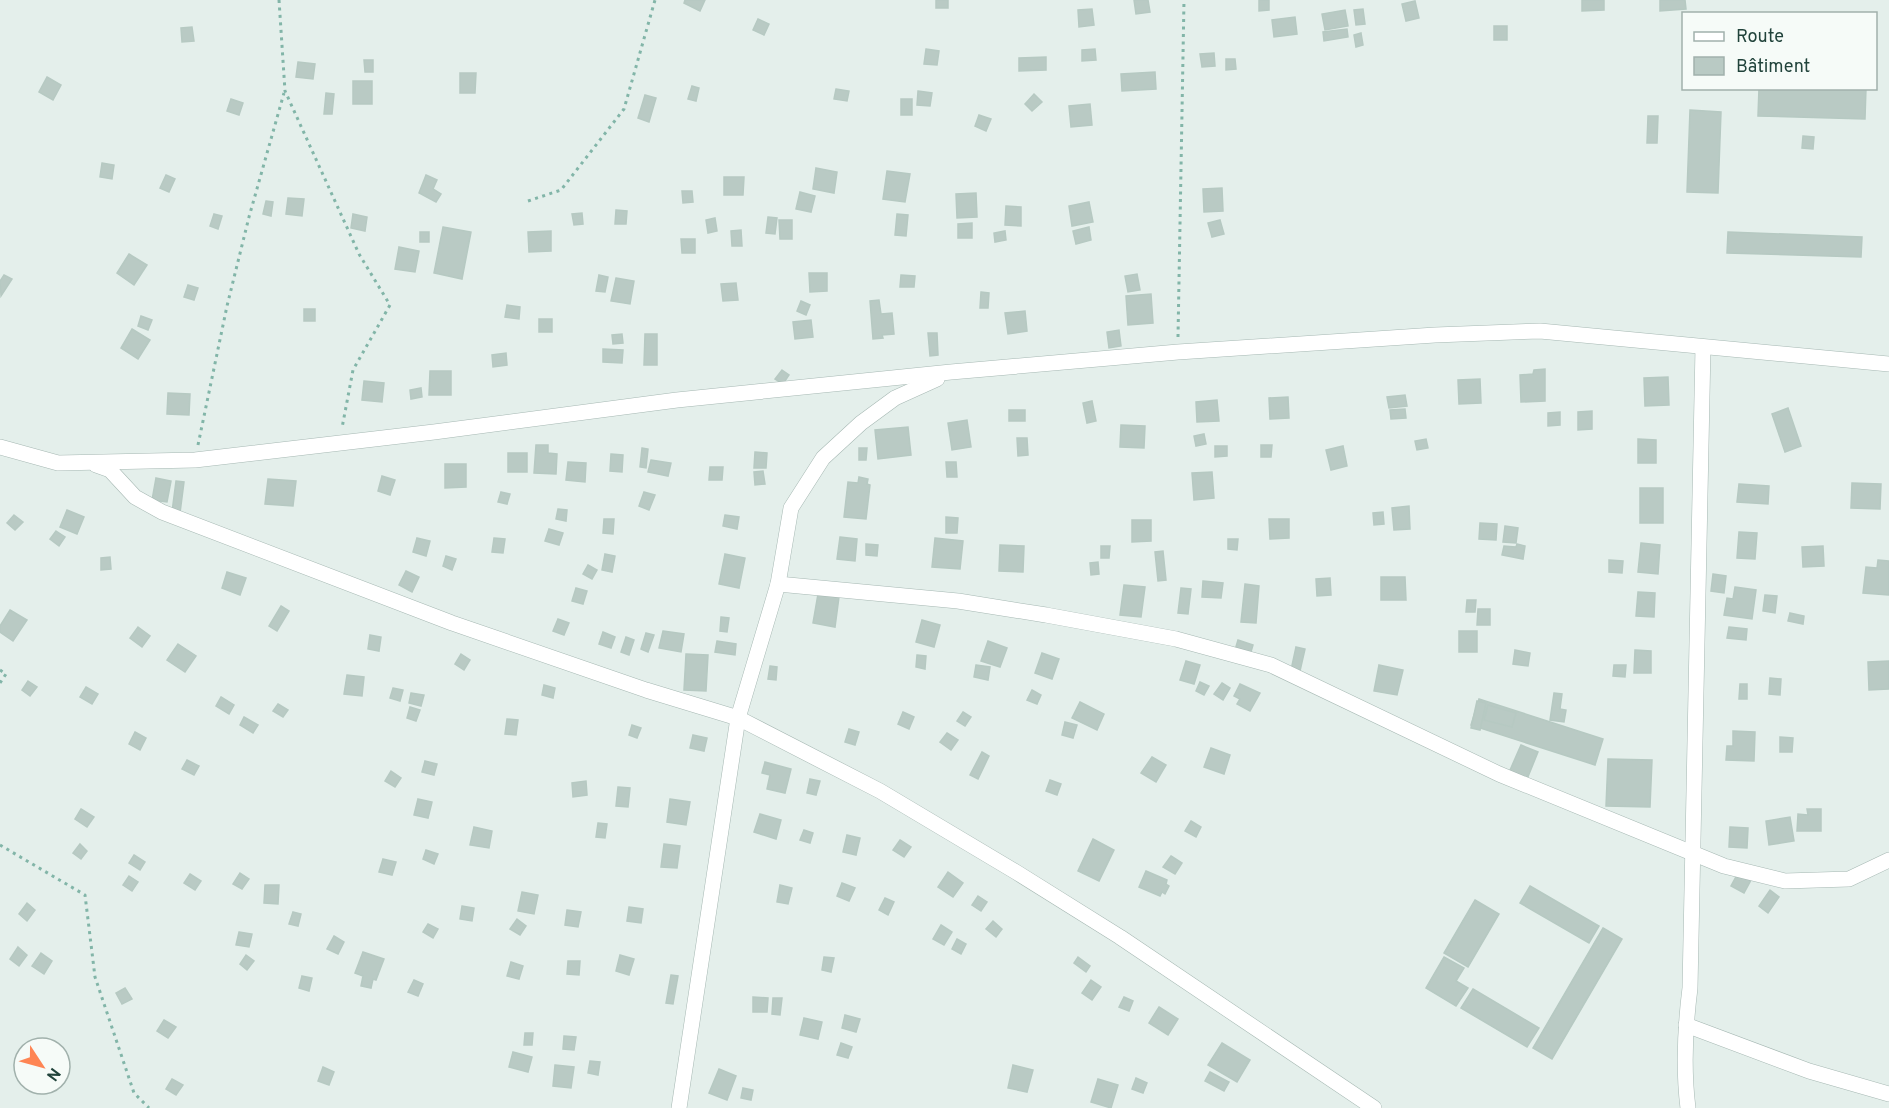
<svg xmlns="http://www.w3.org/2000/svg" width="1889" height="1108" font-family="Overpass,sans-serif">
  <rect width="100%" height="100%" fill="#e4efeb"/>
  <g fill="#b9cac4" stroke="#b6c9c2" stroke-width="1.5">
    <path d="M 685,0 L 705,0 L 700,11 L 684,3 Z"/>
    <rect x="936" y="0" width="12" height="8"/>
    <path d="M 1134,0 L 1148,0 L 1150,12 L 1136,14 Z"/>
    <path d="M 1259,0 L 1269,0 L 1269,10 L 1259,11 Z"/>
    <path d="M 1582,0 L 1604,0 L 1604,10 L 1582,11 Z"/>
    <path d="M 1660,0 L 1685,0 L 1686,9 L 1660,11 Z"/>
    <path d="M 1415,1 L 1419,18 L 1406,21 L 1402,4 Z"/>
    <path d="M 1092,9 L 1094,25 L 1079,27 L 1078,10 Z"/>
    <path d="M 1363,9 L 1365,24 L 1356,25 L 1354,10 Z"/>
    <path d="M 1345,10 L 1348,26 L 1325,30 L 1322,14 Z"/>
    <path d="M 1295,17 L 1297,34 L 1274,37 L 1272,20 Z"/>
    <path d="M 758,19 L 769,24 L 764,35 L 753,30 Z"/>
    <rect x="1494" y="26" width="13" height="14"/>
    <path d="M 192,27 L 194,41 L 182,42 L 181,28 Z"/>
    <path d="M 1347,29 L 1348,37 L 1324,41 L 1323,32 Z"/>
    <path d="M 1361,33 L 1363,45 L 1356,47 L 1354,35 Z"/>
    <path d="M 926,49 L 939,51 L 937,65 L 924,64 Z"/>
    <path d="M 1095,49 L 1096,60 L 1082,61 L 1082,50 Z"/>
    <path d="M 1214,53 L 1215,66 L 1202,67 L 1200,54 Z"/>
    <path d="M 1046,57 L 1046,70 L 1019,71 L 1019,58 Z"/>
    <path d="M 1226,59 L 1235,59 L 1236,69 L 1226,70 Z"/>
    <path d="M 364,60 L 373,60 L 373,72 L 365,72 Z"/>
    <path d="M 298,62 L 315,64 L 313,79 L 296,77 Z"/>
    <path d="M 1155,72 L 1156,89 L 1122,91 L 1121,74 Z"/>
    <path d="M 460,73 L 476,73 L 475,93 L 460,93 Z"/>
    <path d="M 47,77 L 61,85 L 53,100 L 39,92 Z"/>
    <rect x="353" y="81" width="19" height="23"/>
    <path d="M 692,86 L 699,88 L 696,101 L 688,99 Z"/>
    <path d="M 1759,88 L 1866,88 L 1865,119 L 1758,116 Z"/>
    <path d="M 836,89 L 849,91 L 847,101 L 834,99 Z"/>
    <path d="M 918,91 L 932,93 L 930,106 L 917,105 Z"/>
    <path d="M 326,93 L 334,94 L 332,114 L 324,114 Z"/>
    <path d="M 1034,94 L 1042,102 L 1032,111 L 1025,104 Z"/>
    <path d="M 645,95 L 656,98 L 649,122 L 638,118 Z"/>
    <path d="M 231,99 L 243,103 L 239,115 L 227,111 Z"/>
    <rect x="901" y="99" width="11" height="16"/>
    <path d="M 1090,104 L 1092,125 L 1071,127 L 1069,106 Z"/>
    <path d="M 1690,110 L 1721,112 L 1718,193 L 1687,192 Z"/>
    <path d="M 979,115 L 991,119 L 986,131 L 975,126 Z"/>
    <path d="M 1648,116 L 1658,116 L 1657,143 L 1647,143 Z"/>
    <path d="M 1803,136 L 1814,137 L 1813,149 L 1802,148 Z"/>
    <path d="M 102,163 L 114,165 L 112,179 L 100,177 Z"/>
    <path d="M 816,168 L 837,172 L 834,193 L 813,189 Z"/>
    <path d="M 887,171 L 910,174 L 905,202 L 883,199 Z"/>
    <path d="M 166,175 L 175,179 L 169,192 L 160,188 Z"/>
    <path d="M 426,175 L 437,180 L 433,189 L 441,194 L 436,202 L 419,193 Z"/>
    <path d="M 724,177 L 744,177 L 743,195 L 724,195 Z"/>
    <path d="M 1222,188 L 1223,211 L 1204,212 L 1203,189 Z"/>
    <path d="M 682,191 L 692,191 L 693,202 L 683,203 Z"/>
    <path d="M 800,192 L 815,196 L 811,212 L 796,209 Z"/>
    <path d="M 976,193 L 977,217 L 957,218 L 956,194 Z"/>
    <path d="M 288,198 L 304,199 L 302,216 L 286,214 Z"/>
    <path d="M 266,201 L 273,202 L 271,216 L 263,214 Z"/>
    <path d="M 1089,202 L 1093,222 L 1072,226 L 1069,206 Z"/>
    <path d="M 1006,206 L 1021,207 L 1021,226 L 1005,225 Z"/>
    <path d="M 616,210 L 627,211 L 626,224 L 615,224 Z"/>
    <path d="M 582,213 L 583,224 L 574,225 L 572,214 Z"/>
    <path d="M 214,214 L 222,216 L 218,229 L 210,226 Z"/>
    <path d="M 353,214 L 367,217 L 365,231 L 351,228 Z"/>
    <path d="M 897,214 L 908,215 L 906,236 L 895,235 Z"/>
    <path d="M 768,217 L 777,218 L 775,234 L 766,233 Z"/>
    <path d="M 715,218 L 717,231 L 708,233 L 706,220 Z"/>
    <path d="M 779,220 L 792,220 L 792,239 L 780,239 Z"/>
    <path d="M 1220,220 L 1224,234 L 1212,237 L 1208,223 Z"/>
    <path d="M 972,223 L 972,238 L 958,238 L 958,224 Z"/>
    <path d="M 443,227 L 471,232 L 462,279 L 434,273 Z"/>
    <path d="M 1089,227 L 1091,240 L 1076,244 L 1073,231 Z"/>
    <path d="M 741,230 L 742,246 L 732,246 L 731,231 Z"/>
    <path d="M 551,231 L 551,251 L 529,252 L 528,232 Z"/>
    <path d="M 1005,231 L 1006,240 L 995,242 L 994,233 Z"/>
    <rect x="420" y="232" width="9" height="10"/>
    <path d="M 1728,232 L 1862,237 L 1861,257 L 1727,253 Z"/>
    <path d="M 681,239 L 695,239 L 695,253 L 682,253 Z"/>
    <path d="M 399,247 L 419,251 L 415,272 L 395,269 Z"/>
    <path d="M 129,254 L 147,265 L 134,285 L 117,273 Z"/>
    <path d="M 809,273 L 827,273 L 827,291 L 810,292 Z"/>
    <path d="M 1137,274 L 1140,290 L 1128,292 L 1125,276 Z"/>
    <path d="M 4,275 L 12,279 L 1,296 L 0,281 Z"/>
    <path d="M 599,275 L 608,277 L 605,292 L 596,291 Z"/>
    <path d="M 901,275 L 915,276 L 914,287 L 900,287 Z"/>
    <path d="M 616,278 L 634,281 L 630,304 L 611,301 Z"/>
    <path d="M 736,283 L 738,300 L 723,301 L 721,284 Z"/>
    <path d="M 188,285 L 198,288 L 194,300 L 184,297 Z"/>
    <path d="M 981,292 L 989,293 L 988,308 L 980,308 Z"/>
    <path d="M 1151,294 L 1153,323 L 1128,325 L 1126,296 Z"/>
    <path d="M 879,300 L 881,314 L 892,313 L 894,334 L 882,335 L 883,338 L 873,339 L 870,301 Z"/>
    <path d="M 801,301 L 810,305 L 806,315 L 797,311 Z"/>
    <path d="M 507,305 L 520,307 L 519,319 L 505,317 Z"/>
    <rect x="304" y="309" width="11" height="12"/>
    <path d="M 1025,311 L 1027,331 L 1008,334 L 1005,313 Z"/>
    <path d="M 141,316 L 152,320 L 148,330 L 138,326 Z"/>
    <rect x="539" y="319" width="13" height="13"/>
    <path d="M 811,320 L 813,337 L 795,339 L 793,322 Z"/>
    <path d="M 132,329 L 150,340 L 138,359 L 121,348 Z"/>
    <path d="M 1119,330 L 1121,346 L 1109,348 L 1107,332 Z"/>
    <path d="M 928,333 L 937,333 L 938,355 L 930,356 Z"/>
    <path d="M 622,334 L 623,343 L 613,344 L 612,335 Z"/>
    <path d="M 645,334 L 657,334 L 657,365 L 644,365 Z"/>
    <path d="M 603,349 L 623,350 L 622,363 L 603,362 Z"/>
    <path d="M 506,353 L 507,365 L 493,367 L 492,355 Z"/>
    <path d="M 1545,369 L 1545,401 L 1521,402 L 1520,375 L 1533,374 L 1534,370 Z"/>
    <path d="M 782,370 L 789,375 L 783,384 L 775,379 Z"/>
    <path d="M 430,371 L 451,371 L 451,395 L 429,395 Z"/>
    <path d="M 1668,377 L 1669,405 L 1645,406 L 1644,378 Z"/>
    <path d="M 1480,379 L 1481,403 L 1459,404 L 1458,380 Z"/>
    <path d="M 364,381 L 384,383 L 382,402 L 362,400 Z"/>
    <path d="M 421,388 L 422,397 L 411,399 L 410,390 Z"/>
    <path d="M 168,393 L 190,394 L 189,415 L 167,414 Z"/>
    <path d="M 1405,395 L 1407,406 L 1389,408 L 1387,397 Z"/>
    <path d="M 1288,397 L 1289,418 L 1270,419 L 1269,398 Z"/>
    <path d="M 1217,400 L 1219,421 L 1197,422 L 1196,402 Z"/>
    <path d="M 1092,401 L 1096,421 L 1087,423 L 1083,403 Z"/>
    <path d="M 1788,408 L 1801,446 L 1785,452 L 1772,414 Z"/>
    <path d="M 1405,409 L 1406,418 L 1391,419 L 1390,410 Z"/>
    <rect x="1009" y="410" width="16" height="11"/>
    <path d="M 1592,411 L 1592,429 L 1578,430 L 1578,412 Z"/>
    <path d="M 1560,412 L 1560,425 L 1548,426 L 1548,413 Z"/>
    <path d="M 967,420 L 971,447 L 952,450 L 948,423 Z"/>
    <path d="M 1121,425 L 1145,426 L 1144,448 L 1120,447 Z"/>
    <path d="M 908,427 L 911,455 L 878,459 L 875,430 Z"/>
    <path d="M 1204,434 L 1206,444 L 1196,446 L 1194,436 Z"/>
    <path d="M 1017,438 L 1027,438 L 1028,455 L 1018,456 Z"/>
    <path d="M 1426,439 L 1428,448 L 1417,450 L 1415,441 Z"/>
    <path d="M 1638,439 L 1656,440 L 1656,463 L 1638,463 Z"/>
    <path d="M 536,445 L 548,445 L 548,453 L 557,454 L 556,474 L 534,473 Z"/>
    <path d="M 1261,445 L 1272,445 L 1271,457 L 1261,457 Z"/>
    <path d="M 1215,446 L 1227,446 L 1227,456 L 1215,457 Z"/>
    <path d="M 1343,446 L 1347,466 L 1331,470 L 1326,450 Z"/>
    <path d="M 642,448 L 648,449 L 646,468 L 640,467 Z"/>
    <path d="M 859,448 L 867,448 L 866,460 L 859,460 Z"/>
    <path d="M 755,452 L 767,453 L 766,468 L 754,468 Z"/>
    <rect x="508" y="453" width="19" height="19"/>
    <path d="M 611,454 L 623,455 L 622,472 L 610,471 Z"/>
    <path d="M 651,460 L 671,463 L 668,476 L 648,472 Z"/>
    <path d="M 568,462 L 586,463 L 585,482 L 566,480 Z"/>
    <path d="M 946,462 L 956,462 L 957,477 L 947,477 Z"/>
    <path d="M 445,464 L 466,464 L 466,487 L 445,488 Z"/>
    <path d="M 710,467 L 723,467 L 722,480 L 709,480 Z"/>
    <path d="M 763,471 L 765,484 L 755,485 L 754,472 Z"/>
    <path d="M 1212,472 L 1214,498 L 1194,500 L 1192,473 Z"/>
    <path d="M 382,476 L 395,480 L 390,495 L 378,491 Z"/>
    <path d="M 859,477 L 868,479 L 867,484 L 870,485 L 866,519 L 844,517 L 848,482 L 858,483 Z"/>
    <path d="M 156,478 L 171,481 L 167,502 L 152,500 Z"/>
    <path d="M 268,479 L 296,481 L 293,506 L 265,504 Z"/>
    <path d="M 176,481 L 184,482 L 180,513 L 172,512 Z"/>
    <path d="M 1852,483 L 1881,484 L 1880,509 L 1851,508 Z"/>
    <path d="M 1739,484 L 1769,486 L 1768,504 L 1737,502 Z"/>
    <rect x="1640" y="488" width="23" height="35"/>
    <path d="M 501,492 L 510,494 L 507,504 L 498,502 Z"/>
    <path d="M 644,492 L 655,495 L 649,510 L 639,506 Z"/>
    <path d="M 1409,506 L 1410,529 L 1394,530 L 1392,508 Z"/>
    <path d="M 558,509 L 567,510 L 566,521 L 556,519 Z"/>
    <path d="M 67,510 L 84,517 L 77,534 L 60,527 Z"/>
    <path d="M 1383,512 L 1384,524 L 1374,525 L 1373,513 Z"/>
    <path d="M 14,515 L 23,522 L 15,530 L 7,523 Z"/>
    <path d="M 725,515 L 739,517 L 737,529 L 723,526 Z"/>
    <path d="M 946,517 L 958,518 L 957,533 L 946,533 Z"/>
    <path d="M 604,519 L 614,519 L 613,534 L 603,533 Z"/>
    <path d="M 1269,519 L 1289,519 L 1289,538 L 1270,539 Z"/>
    <path d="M 1132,520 L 1151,520 L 1151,541 L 1132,542 Z"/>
    <path d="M 1480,523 L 1497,524 L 1496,540 L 1479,539 Z"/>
    <path d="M 1505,526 L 1518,528 L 1516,543 L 1503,542 Z"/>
    <path d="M 549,529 L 563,533 L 559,545 L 545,541 Z"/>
    <path d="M 56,531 L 65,537 L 59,546 L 50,539 Z"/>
    <path d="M 1739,532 L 1757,533 L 1755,559 L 1737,558 Z"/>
    <path d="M 840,537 L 857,539 L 855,561 L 837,559 Z"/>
    <path d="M 417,538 L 430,541 L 426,556 L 413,552 Z"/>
    <path d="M 494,538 L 505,539 L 503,553 L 492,552 Z"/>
    <path d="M 935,538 L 963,541 L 960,569 L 932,567 Z"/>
    <path d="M 1228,539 L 1238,539 L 1237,550 L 1228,549 Z"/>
    <path d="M 1641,543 L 1660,545 L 1658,574 L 1638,572 Z"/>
    <path d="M 866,544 L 878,545 L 877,556 L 866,555 Z"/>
    <path d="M 1517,544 L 1525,546 L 1523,559 L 1502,555 L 1504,546 L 1516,547 Z"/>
    <path d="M 1000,545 L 1024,546 L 1023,572 L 999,571 Z"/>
    <path d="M 1101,546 L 1110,546 L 1109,558 L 1101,558 Z"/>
    <path d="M 1823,546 L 1824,566 L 1803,567 L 1802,547 Z"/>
    <path d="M 1163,551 L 1166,580 L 1158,581 L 1155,552 Z"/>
    <path d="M 605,554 L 615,556 L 612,572 L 602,570 Z"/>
    <path d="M 725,554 L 745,558 L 739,588 L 719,584 Z"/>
    <path d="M 446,556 L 456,559 L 452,570 L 443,566 Z"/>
    <path d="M 110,557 L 111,569 L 101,570 L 101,558 Z"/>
    <path d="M 1609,560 L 1623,561 L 1622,573 L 1609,572 Z"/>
    <path d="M 1878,560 L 1889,561 L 1889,595 L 1863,593 L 1866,567 L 1877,568 Z"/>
    <path d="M 1098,562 L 1099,574 L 1091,575 L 1090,563 Z"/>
    <path d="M 588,565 L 597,570 L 592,579 L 583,574 Z"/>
    <path d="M 406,571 L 419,577 L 412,592 L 399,585 Z"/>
    <path d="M 227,572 L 246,578 L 240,595 L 222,588 Z"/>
    <path d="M 1713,574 L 1726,576 L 1724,593 L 1711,591 Z"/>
    <path d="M 1381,577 L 1405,577 L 1406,600 L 1381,600 Z"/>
    <path d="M 1330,578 L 1331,595 L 1317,596 L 1316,579 Z"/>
    <path d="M 1203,581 L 1223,583 L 1221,598 L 1202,597 Z"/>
    <path d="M 1245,584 L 1259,586 L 1256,623 L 1241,622 Z"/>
    <path d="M 1124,585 L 1145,587 L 1141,617 L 1120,615 Z"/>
    <path d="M 1735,587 L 1756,590 L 1752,619 L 1724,615 L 1727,598 L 1733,599 Z"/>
    <path d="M 576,588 L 587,591 L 583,604 L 572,601 Z"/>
    <path d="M 1181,588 L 1191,589 L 1188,614 L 1178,613 Z"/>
    <path d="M 1638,592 L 1655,593 L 1654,617 L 1636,616 Z"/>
    <path d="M 818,594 L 839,597 L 835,627 L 813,623 Z"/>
    <path d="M 1765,595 L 1777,596 L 1775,613 L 1763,611 Z"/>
    <path d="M 1467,600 L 1476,600 L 1475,612 L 1466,612 Z"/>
    <path d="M 281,606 L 289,611 L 277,631 L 269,626 Z"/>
    <path d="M 1478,609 L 1490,609 L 1490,625 L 1477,625 Z"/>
    <path d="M 10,610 L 27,620 L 13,641 L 0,632 L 0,626 Z"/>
    <path d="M 1790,613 L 1804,616 L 1803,624 L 1788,621 Z"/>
    <path d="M 721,617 L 729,618 L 727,632 L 720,631 Z"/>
    <path d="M 558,619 L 569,623 L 564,635 L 553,631 Z"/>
    <path d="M 922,620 L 940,625 L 934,647 L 916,642 Z"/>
    <path d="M 138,627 L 150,636 L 142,647 L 130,638 Z"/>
    <path d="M 1729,627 L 1747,629 L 1746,640 L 1727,638 Z"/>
    <path d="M 663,631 L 684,634 L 681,652 L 659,648 Z"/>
    <rect x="1459" y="631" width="18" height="21"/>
    <path d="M 603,632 L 615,637 L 611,648 L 599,644 Z"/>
    <path d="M 646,633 L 654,635 L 648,652 L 641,649 Z"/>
    <path d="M 370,635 L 381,637 L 379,651 L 368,649 Z"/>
    <path d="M 626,637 L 634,640 L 629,655 L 621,652 Z"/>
    <path d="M 1238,640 L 1253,645 L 1250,655 L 1235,650 Z"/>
    <path d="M 717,641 L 736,644 L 735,655 L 715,652 Z"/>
    <path d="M 988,641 L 1007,648 L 1000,667 L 981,661 Z"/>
    <path d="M 178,644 L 196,656 L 185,672 L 167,660 Z"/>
    <path d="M 1296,647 L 1305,649 L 1300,671 L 1291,670 Z"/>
    <path d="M 1515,650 L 1530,653 L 1528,666 L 1513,664 Z"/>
    <path d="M 1635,650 L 1651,651 L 1651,673 L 1634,673 Z"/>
    <path d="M 1042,653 L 1059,659 L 1052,679 L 1035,673 Z"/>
    <path d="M 461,654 L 470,660 L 464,670 L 455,664 Z"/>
    <path d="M 686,654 L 708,655 L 706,691 L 684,690 Z"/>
    <path d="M 917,655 L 926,656 L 925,669 L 916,667 Z"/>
    <path d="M 1186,661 L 1200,665 L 1194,684 L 1180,680 Z"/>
    <path d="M 1889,661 L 1889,689 L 1869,690 L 1868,662 Z"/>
    <path d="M 976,665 L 990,667 L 988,680 L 974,677 Z"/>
    <path d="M 1379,665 L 1403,670 L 1397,695 L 1374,691 Z"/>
    <path d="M 1614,665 L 1626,665 L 1625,677 L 1613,676 Z"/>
    <path d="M 770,666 L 777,667 L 776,680 L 768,679 Z"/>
    <path d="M 347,675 L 364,677 L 362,696 L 344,694 Z"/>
    <path d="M 1770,678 L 1781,679 L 1780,695 L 1769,694 Z"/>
    <path d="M 28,681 L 37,687 L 30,696 L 22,690 Z"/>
    <path d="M 1200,682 L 1209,686 L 1204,695 L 1196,691 Z"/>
    <path d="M 1222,683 L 1230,688 L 1223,700 L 1214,694 Z"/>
    <path d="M 1240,684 L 1260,693 L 1250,711 L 1237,704 L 1240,699 L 1234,696 Z"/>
    <path d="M 1740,684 L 1747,684 L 1747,699 L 1739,699 Z"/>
    <path d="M 544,685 L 555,688 L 553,698 L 542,695 Z"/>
    <path d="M 86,687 L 98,694 L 92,704 L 80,697 Z"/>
    <path d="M 393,688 L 403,690 L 400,701 L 390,698 Z"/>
    <path d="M 1032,690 L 1041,695 L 1037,704 L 1027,700 Z"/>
    <path d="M 411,693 L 424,695 L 421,706 L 409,703 Z"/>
    <path d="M 1554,693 L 1562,694 L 1560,709 L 1566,710 L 1564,722 L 1550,720 Z"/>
    <path d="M 221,697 L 234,705 L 229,714 L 216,706 Z"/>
    <path d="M 1479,699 L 1603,739 L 1595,765 L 1471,725 Z"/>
    <path d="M 1477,701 L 1486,703 L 1480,730 L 1471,728 Z"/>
    <path d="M 1080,702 L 1104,714 L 1097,730 L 1072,718 Z"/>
    <path d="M 278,704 L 288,710 L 283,717 L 273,711 Z"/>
    <path d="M 1488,705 L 1516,713 L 1512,727 L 1484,720 Z"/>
    <path d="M 410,707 L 420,710 L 416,721 L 407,718 Z"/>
    <path d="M 903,712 L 914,717 L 909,729 L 898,724 Z"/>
    <path d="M 963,712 L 971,717 L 965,726 L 957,721 Z"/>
    <path d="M 244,717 L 258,725 L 253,733 L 240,725 Z"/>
    <path d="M 507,719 L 518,720 L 516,735 L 505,734 Z"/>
    <path d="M 1065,722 L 1077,725 L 1073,738 L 1062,735 Z"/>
    <path d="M 632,725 L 641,728 L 637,738 L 629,735 Z"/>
    <path d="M 849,729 L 859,732 L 855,745 L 845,742 Z"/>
    <path d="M 1733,731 L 1755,732 L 1754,761 L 1726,760 L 1727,746 L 1733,746 Z"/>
    <path d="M 135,732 L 146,738 L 140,750 L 129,744 Z"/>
    <path d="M 947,733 L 958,740 L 951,750 L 940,742 Z"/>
    <path d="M 693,735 L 707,738 L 704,751 L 690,748 Z"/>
    <path d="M 1780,737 L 1793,738 L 1792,752 L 1780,752 Z"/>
    <path d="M 1521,745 L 1538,752 L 1525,784 L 1507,777 Z"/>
    <path d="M 1211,748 L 1230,755 L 1224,774 L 1204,767 Z"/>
    <path d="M 982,752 L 989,756 L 978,779 L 970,775 Z"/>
    <path d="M 1152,757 L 1166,765 L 1156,782 L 1141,773 Z"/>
    <path d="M 1608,759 L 1652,760 L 1650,807 L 1606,806 Z"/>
    <path d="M 187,760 L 199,766 L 194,775 L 182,769 Z"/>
    <path d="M 425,761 L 437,764 L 434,775 L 422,772 Z"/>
    <path d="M 765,762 L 791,769 L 785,793 L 767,789 L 770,775 L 762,773 Z"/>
    <path d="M 391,771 L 401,778 L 395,787 L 385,781 Z"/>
    <path d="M 810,779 L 820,781 L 816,795 L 807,793 Z"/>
    <path d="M 1050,780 L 1061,784 L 1057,795 L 1046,791 Z"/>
    <path d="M 586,781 L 587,795 L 573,797 L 572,783 Z"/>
    <path d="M 618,787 L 630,788 L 628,807 L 616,806 Z"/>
    <path d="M 418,799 L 432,802 L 428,818 L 414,815 Z"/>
    <path d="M 670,799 L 690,802 L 686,825 L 667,822 Z"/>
    <path d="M 81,809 L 94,817 L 87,827 L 75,819 Z"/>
    <path d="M 1807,809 L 1821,809 L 1821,831 L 1797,831 L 1798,814 L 1808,815 Z"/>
    <path d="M 760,814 L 781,820 L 776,839 L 754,832 Z"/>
    <path d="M 1790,817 L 1794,841 L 1769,845 L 1766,821 Z"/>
    <path d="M 1191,821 L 1201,827 L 1196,837 L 1185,831 Z"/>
    <path d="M 598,823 L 607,824 L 605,838 L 596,837 Z"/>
    <path d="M 474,827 L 492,831 L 489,848 L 470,845 Z"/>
    <path d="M 1730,827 L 1748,828 L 1747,848 L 1729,847 Z"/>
    <path d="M 804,830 L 813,833 L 810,843 L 800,840 Z"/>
    <path d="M 847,835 L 860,838 L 856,855 L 843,852 Z"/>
    <path d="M 1093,839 L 1114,850 L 1099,881 L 1078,871 Z"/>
    <path d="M 900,840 L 911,847 L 904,857 L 893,850 Z"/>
    <path d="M 80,844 L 87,851 L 81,859 L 73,853 Z"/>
    <path d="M 664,844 L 680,846 L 677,868 L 661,867 Z"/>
    <path d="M 426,850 L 438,854 L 434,864 L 423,859 Z"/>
    <path d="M 134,855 L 145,862 L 140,870 L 129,863 Z"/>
    <path d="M 1171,856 L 1182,863 L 1175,874 L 1163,867 Z"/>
    <path d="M 383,859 L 396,862 L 392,875 L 379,872 Z"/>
    <path d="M 1146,871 L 1167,880 L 1166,884 L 1169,886 L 1165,894 L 1162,892 L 1160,896 L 1139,887 Z"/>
    <path d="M 948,872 L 963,883 L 953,897 L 938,887 Z"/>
    <path d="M 240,873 L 249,879 L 242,889 L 233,884 Z"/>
    <path d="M 1738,873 L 1751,880 L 1744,893 L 1731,886 Z"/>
    <path d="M 190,874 L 201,881 L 195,890 L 184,883 Z"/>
    <path d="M 129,876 L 138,882 L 132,891 L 123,885 Z"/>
    <path d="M 842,883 L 855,888 L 849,901 L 837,896 Z"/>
    <path d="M 265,885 L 279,885 L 278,904 L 264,903 Z"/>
    <path d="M 780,885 L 792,888 L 788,904 L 777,902 Z"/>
    <path d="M 1530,886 L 1599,926 L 1589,943 L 1520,903 Z"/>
    <path d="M 1770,890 L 1779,897 L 1768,913 L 1759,906 Z"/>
    <path d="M 522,892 L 538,895 L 534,914 L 518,911 Z"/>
    <path d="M 978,896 L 987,902 L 981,911 L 972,905 Z"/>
    <path d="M 885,898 L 894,902 L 888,915 L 879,910 Z"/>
    <path d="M 1475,900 L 1499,914 L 1468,967 L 1444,953 Z"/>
    <path d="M 27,903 L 35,910 L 27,921 L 19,914 Z"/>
    <path d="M 462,906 L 474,908 L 472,921 L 460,919 Z"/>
    <path d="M 629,907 L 643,909 L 641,923 L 627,921 Z"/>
    <path d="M 567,910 L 581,912 L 578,927 L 565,925 Z"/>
    <path d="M 293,912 L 301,914 L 298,926 L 289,924 Z"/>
    <path d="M 517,919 L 526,926 L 520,935 L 510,929 Z"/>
    <path d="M 993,921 L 1002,929 L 996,937 L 986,929 Z"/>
    <path d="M 428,924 L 438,929 L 433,938 L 423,932 Z"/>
    <path d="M 941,925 L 952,932 L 944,945 L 933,939 Z"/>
    <path d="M 1603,928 L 1622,939 L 1552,1059 L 1533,1048 Z"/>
    <path d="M 239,932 L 252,934 L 249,947 L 236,945 Z"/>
    <path d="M 334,936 L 344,942 L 338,954 L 327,949 Z"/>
    <path d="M 957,939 L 966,944 L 961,954 L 952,949 Z"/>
    <path d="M 18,947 L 27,955 L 19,966 L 10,959 Z"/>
    <path d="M 363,952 L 384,959 L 376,980 L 373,979 L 371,988 L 361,986 L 363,976 L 355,973 Z"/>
    <path d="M 41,953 L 52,961 L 44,974 L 32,966 Z"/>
    <path d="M 246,955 L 254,961 L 247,970 L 240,964 Z"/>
    <path d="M 620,955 L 634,959 L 629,975 L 616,971 Z"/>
    <path d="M 824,957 L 834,958 L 831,972 L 822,970 Z"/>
    <path d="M 1078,957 L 1090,966 L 1086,972 L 1074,963 Z"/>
    <path d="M 1444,957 L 1464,968 L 1456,981 L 1468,988 L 1456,1006 L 1426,988 Z"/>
    <path d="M 568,961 L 580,961 L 579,975 L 567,974 Z"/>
    <path d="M 511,962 L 523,966 L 519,979 L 507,976 Z"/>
    <path d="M 671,975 L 678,976 L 673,1004 L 666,1003 Z"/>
    <path d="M 302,976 L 312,978 L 309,991 L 299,988 Z"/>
    <path d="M 414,980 L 423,984 L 418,996 L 408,992 Z"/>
    <path d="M 1091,980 L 1101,987 L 1092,1000 L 1082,993 Z"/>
    <path d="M 125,988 L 132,999 L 122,1004 L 116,993 Z"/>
    <path d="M 1473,989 L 1539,1028 L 1527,1047 L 1461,1008 Z"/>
    <path d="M 753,997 L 768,998 L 767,1012 L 753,1012 Z"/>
    <path d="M 1124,997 L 1133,1001 L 1129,1011 L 1119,1007 Z"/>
    <path d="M 773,998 L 782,998 L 780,1015 L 772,1014 Z"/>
    <path d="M 1159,1007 L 1178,1019 L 1168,1035 L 1149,1023 Z"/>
    <path d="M 845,1015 L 860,1019 L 856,1032 L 842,1028 Z"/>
    <path d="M 804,1018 L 822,1022 L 818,1039 L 800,1035 Z"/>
    <path d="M 164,1020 L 176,1027 L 168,1038 L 157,1031 Z"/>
    <path d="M 525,1033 L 533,1033 L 532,1045 L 524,1045 Z"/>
    <path d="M 564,1036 L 576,1037 L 574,1050 L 563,1049 Z"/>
    <path d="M 841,1043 L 852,1047 L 848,1058 L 837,1055 Z"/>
    <path d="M 1222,1043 L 1250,1060 L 1237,1082 L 1208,1065 Z"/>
    <path d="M 513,1052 L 532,1057 L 528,1072 L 509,1067 Z"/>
    <path d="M 590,1061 L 600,1062 L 598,1075 L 588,1073 Z"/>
    <path d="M 555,1065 L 574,1067 L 571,1088 L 553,1086 Z"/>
    <path d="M 1013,1065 L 1033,1070 L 1027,1092 L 1008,1088 Z"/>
    <path d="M 323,1067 L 334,1072 L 329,1085 L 318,1081 Z"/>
    <path d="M 719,1069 L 736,1076 L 727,1100 L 709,1093 Z"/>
    <path d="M 1210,1072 L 1229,1082 L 1224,1091 L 1205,1081 Z"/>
    <path d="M 1136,1078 L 1147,1083 L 1143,1093 L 1132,1089 Z"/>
    <path d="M 172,1079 L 183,1085 L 176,1095 L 166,1089 Z"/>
    <path d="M 1098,1079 L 1118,1085 L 1111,1108 L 1091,1102 Z"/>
    <path d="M 743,1088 L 753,1090 L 751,1100 L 741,1098 Z"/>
  </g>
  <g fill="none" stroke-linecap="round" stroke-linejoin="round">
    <defs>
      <g id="street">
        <path d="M 0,447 L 58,463 L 195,460 L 434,432 L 677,400 L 951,372 L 1178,352 L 1435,335 L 1540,331 L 1889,364"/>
        <path d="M 96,465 L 110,470 L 135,497 L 162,512 L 452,623 L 646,690 L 738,718 L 880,791 L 1016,872 L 1120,937 L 1374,1108"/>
        <path d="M 778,584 L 958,601 L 1046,615 L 1176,639 L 1271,665 L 1499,774 L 1724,866 L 1785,881 L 1849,879 L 1889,860"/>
        <path d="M 1686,1025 L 1809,1071 L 1889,1094"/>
        <path d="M 679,1108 L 738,718 L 778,584 L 791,508 L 823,458 L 861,423 L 895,398 L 937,379"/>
        <path d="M 1688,1108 C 1683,1068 1685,1028 1690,988 L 1703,347"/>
      </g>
    </defs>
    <use href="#street" stroke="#a6b8b3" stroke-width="16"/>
    <g stroke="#82b5a8" stroke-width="3" stroke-dasharray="3 4.5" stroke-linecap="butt">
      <path d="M 279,0 L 285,91 L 359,254 L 390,305 L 353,370 L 342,428"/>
      <path d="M 528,201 L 561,190 L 624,109 L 655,0"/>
      <path d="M 1178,337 L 1184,0"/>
      <path d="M 198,445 L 227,306 L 249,217 L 284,93"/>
      <path d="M 0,670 L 6,674 L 0,683"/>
      <path d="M 0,845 L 85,895 L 95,977 L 134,1093 L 149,1108"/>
    </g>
    <use href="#street" stroke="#fff" stroke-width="15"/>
  </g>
  <rect x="1682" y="12" width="195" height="78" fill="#f6fbf8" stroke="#a1b1ac" stroke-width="1.5"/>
  <rect x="1694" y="32" width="30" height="9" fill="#ffffff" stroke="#a1b1ac" stroke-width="1.5"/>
  <text x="1736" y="42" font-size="18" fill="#21433b">Route</text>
  <rect x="1694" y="57" width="30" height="18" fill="#b9cac4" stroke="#a1b1ac" stroke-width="1.5"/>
  <text x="1736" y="72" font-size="18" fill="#21433b">Bâtiment</text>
  <g transform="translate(42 1066) rotate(126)"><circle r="28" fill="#f6fbf8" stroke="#a1b1ac" stroke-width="1.5"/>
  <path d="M0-4.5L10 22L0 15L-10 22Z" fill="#fe8554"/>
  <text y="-9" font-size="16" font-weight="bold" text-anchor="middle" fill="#21433b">N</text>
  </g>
</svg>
